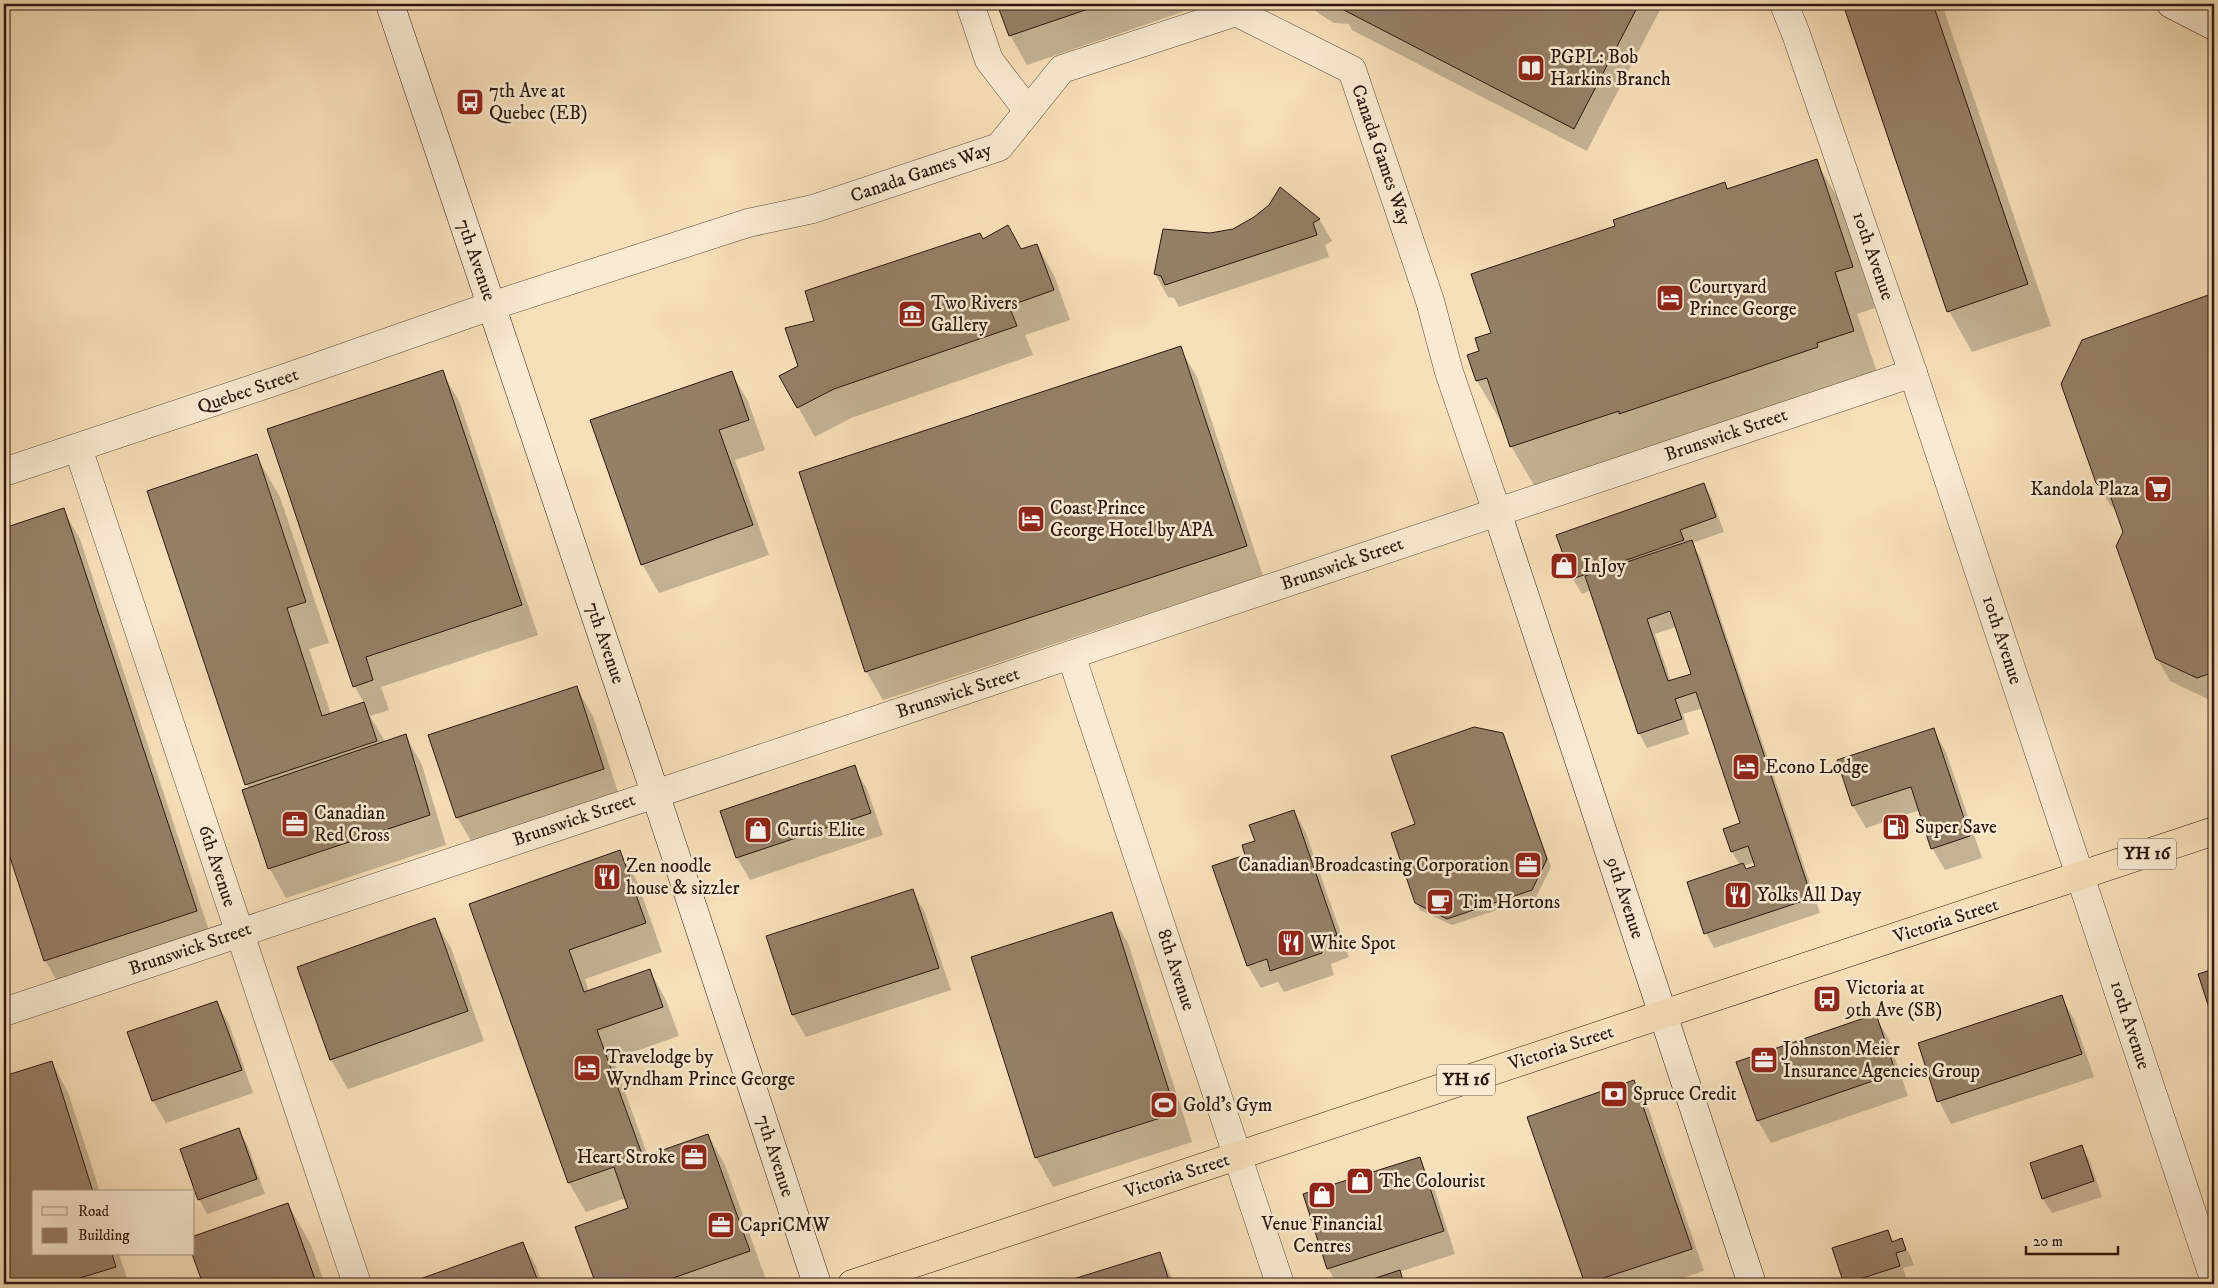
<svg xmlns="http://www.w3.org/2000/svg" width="2218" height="1288" font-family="'IM FELL DW Pica',serif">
  <rect width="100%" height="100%" fill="#f7dfb9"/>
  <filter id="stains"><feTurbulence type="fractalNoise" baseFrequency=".004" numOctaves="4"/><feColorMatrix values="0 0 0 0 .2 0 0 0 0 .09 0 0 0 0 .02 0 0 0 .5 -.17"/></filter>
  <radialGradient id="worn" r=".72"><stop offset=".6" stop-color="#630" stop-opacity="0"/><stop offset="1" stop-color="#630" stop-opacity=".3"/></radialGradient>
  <g fill="#0003" fill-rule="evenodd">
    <path d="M 999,4 L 1206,4 L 1027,65 L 1010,35 Z"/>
    <path d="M 1312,4 L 1663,4 L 1587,151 L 1352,30 L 1349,24 L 1334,23 L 1318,13 Z"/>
    <path d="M 1844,4 L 1942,4 L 2051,326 L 1972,352 L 1949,311 Z"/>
    <path d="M 1816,161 L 1840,202 L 1875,308 L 1857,314 L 1877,372 L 1535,487 L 1511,446 L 1503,421 L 1501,422 L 1477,381 L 1469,356 L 1481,352 L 1493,333 L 1617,226 L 1724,184 L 1728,190 Z"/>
    <path d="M 1319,219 L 1332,241 L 1325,245 L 1329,257 L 1179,307 L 1174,298 L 1168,297 L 1155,274 L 1210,234 Z"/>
    <path d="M 983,241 L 1022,250 L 1037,245 L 1054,275 L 1070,320 L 1025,335 L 1033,355 L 851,418 L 815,437 L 781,377 L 800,367 L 816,322 Z"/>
    <path d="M 2214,295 L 2214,699 L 2210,700 L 2170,681 L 2157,658 L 2124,532 L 2117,511 L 2110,505 L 2097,482 L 2083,341 Z"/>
    <path d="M 1180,348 L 1197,377 L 1263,576 L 883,700 L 866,671 Z"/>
    <path d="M 442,372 L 459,401 L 538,635 L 381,687 L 389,710 L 370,716 L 386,743 L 406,736 L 422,765 L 446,845 L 286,898 L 270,869 L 244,791 L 249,789 L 247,784 L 256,456 L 280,497 L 329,643 L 309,649 L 331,714 L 364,703 L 355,687 L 269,430 Z"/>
    <path d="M 731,372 L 748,401 L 765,450 L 735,460 L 769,555 L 659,593 L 642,564 Z"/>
    <path d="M 1703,484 L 1712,499 L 1724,532 L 1692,543 L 1700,557 L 1820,913 L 1714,948 L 1706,933 L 1740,865 L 1732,852 L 1724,830 L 1741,824 L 1703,708 L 1683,714 L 1689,734 L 1647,748 L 1639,733 L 1591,590 L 1582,594 L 1573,579 L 1558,535 ZM 1676,627 L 1692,675 L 1671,682 L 1655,634 ZM 1755,862 L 1757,867 L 1746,870 L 1744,866 Z"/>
    <path d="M 63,510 L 80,539 L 212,940 L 62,990 L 45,960 L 4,835 L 4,529 Z"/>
    <path d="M 576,687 L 593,716 L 620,798 L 474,846 L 457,817 Z"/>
    <path d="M 1933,729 L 1946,752 L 1982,858 L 1945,870 L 1932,848 L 1920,810 L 1866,828 L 1853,806 L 1838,761 Z"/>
    <path d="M 1503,734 L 1551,867 L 1536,897 L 1452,925 L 1420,910 L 1416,902 L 1417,825 Z"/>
    <path d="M 854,767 L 867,789 L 883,835 L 750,880 L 737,858 L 721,812 Z"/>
    <path d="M 1294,811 L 1306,833 L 1349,957 L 1331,964 L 1334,975 L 1284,992 L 1278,982 L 1261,988 L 1248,966 L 1214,867 L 1247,856 L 1256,842 Z"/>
    <path d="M 620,852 L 637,881 L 662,952 L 585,979 L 589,992 L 650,971 L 666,1000 L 679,1036 L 613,1059 L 648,1156 L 708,1135 L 725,1165 L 766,1280 L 755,1284 L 597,1284 L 577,1227 L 630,1209 L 626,1198 L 586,1212 L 569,1183 L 471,905 Z"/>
    <path d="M 912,890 L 925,913 L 951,990 L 806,1037 L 793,1015 L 768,937 Z"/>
    <path d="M 1111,914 L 1128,943 L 1192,1142 L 1053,1187 L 1036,1157 Z"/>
    <path d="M 434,919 L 451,948 L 484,1041 L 348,1089 L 331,1060 Z"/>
    <path d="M 2061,997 L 2074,1019 L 2094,1077 L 1951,1124 L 1939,1101 Z"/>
    <path d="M 216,1002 L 229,1024 L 253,1093 L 166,1123 L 153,1101 L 129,1033 Z"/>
    <path d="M 1875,1015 L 1888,1038 L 1908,1096 L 1771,1143 L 1758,1121 Z"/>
    <path d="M 52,1063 L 68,1092 L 100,1192 L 34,1192 L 34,1254 L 119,1254 L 129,1284 L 4,1284 L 4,1078 Z"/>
    <path d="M 1634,1082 L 1647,1104 L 1704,1271 L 1666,1284 L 1586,1284 L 1528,1118 Z"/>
    <path d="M 238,1129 L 247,1144 L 265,1194 L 207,1214 L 199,1199 Z"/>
    <path d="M 2082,1147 L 2090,1162 L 2102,1197 L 2052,1213 L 2043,1199 Z"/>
    <path d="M 1419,1159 L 1432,1181 L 1455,1254 L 1399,1272 L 1406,1284 L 1337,1284 L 1328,1268 Z"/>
    <path d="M 288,1204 L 311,1245 L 325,1284 L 204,1284 L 194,1254 L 194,1237 Z"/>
    <path d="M 1887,1231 L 1894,1242 L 1901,1240 L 1910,1255 L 1914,1265 L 1903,1268 L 1907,1281 L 1896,1284 L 1845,1284 L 1833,1249 Z"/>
    <path d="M 523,1244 L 536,1266 L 542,1284 L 423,1284 L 422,1279 Z"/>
    <path d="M 1159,1253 L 1175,1284 L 1072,1284 L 1071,1281 Z"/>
  </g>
  <g fill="#967f67" stroke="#2d170e" fill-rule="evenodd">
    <path d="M 997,4 L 1103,4 L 1009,36 Z"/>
    <path d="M 1340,4 L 1639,4 L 1574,129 L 1338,7 Z"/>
    <path d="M 1843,4 L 1933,4 L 2028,284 L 1947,312 Z"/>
    <path d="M 1817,159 L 1853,267 L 1835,272 L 1854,331 L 1817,343 L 1818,347 L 1619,414 L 1619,411 L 1510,447 L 1487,378 L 1476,381 L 1467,355 L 1479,351 L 1475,338 L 1491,333 L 1471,274 L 1615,226 L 1613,220 L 1725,182 L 1727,189 Z"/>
    <path d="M 1280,187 L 1320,219 L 1313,223 L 1317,235 L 1165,285 L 1161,276 L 1154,274 L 1163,229 L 1210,233 L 1233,229 L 1254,217 L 1269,205 Z"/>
    <path d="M 1008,225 L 1021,249 L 1037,244 L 1054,290 L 1009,306 L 1017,326 L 834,389 L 797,408 L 779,376 L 798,366 L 785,328 L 814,321 L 805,291 L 980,233 L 983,239 Z"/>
    <path d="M 2214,293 L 2214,672 L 2197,678 L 2156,659 L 2116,546 L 2123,532 L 2110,495 L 2096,483 L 2061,384 L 2082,340 Z"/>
    <path d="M 1181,346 L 1247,546 L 865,672 L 799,472 Z"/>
    <path d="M 443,370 L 522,605 L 366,657 L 373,680 L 353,687 L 267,429 Z"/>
    <path d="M 732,371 L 749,420 L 719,430 L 753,525 L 641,565 L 590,420 Z"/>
    <path d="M 257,454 L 306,602 L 287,608 L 322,716 L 364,702 L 377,741 L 245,785 L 147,491 Z"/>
    <path d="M 1704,483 L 1716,517 L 1680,530 L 1684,540 L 1572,579 L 1556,535 Z"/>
    <path d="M 64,508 L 197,911 L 44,961 L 4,839 L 4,528 Z"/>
    <path d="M 1692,540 L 1812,898 L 1704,934 L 1687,882 L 1743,863 L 1746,869 L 1755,866 L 1748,846 L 1731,852 L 1723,829 L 1740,823 L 1696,692 L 1675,699 L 1682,719 L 1638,734 L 1585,576 ZM 1670,611 L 1691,674 L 1668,681 L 1647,619 Z"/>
    <path d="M 577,686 L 604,769 L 456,818 L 428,735 Z"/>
    <path d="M 1474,727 L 1503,733 L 1547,859 L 1532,890 L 1447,919 L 1415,903 L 1391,833 L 1415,824 L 1391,756 Z"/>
    <path d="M 1934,728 L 1970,836 L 1931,849 L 1911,787 L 1852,806 L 1837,760 Z"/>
    <path d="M 406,734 L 430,815 L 268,869 L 242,790 Z"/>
    <path d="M 855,765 L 871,813 L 736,858 L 720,811 Z"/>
    <path d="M 1294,810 L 1337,935 L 1319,941 L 1322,953 L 1270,971 L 1267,959 L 1247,966 L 1212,866 L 1245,855 L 1242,845 L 1255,841 L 1249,825 Z"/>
    <path d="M 620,850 L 646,923 L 569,950 L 584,992 L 650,969 L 663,1007 L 597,1030 L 643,1157 L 708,1134 L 750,1251 L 656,1284 L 596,1284 L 575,1227 L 628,1208 L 614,1167 L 568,1183 L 469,904 Z"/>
    <path d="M 913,889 L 939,968 L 792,1015 L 766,936 Z"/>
    <path d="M 1112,912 L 1176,1113 L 1035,1158 L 971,957 Z"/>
    <path d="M 435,918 L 468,1011 L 330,1060 L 297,967 Z"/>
    <path d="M 2214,969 L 2214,1023 L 2198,974 Z"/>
    <path d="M 2062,995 L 2082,1054 L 1937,1102 L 1918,1043 Z"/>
    <path d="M 217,1001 L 242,1070 L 152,1101 L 127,1032 Z"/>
    <path d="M 1876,1014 L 1896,1073 L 1757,1121 L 1736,1062 Z"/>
    <path d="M 52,1061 L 93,1192 L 34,1192 L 34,1254 L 112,1254 L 116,1267 L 60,1284 L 4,1284 L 4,1076 Z"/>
    <path d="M 1634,1080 L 1692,1249 L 1585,1284 L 1527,1117 Z"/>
    <path d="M 239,1128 L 257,1179 L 198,1200 L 180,1149 Z"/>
    <path d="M 2082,1145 L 2094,1181 L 2042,1199 L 2030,1163 Z"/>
    <path d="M 1420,1157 L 1444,1231 L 1327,1269 L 1303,1194 Z"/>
    <path d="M 288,1203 L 316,1282 L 310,1284 L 203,1284 L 192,1254 L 194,1236 Z"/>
    <path d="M 1888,1230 L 1892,1242 L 1902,1238 L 1906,1250 L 1896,1253 L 1900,1266 L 1844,1284 L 1832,1248 Z"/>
    <path d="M 523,1242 L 539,1284 L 422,1284 L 420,1279 Z"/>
    <path d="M 1160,1252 L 1170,1284 L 1071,1284 L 1070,1280 Z"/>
    <path d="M 1400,1270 L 1404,1284 L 1358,1284 Z"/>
  </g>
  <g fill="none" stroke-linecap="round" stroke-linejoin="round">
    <defs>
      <g id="street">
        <path d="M 970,4 L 989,60 L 1028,111"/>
        <path d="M 1784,4 L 1796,34 L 1913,373 L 2214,1279"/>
        <path d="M 78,448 L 357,1284"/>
        <path d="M 4,472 L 285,378 L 491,306 L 748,223 L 813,209 L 999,147 L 1062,69 L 1236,12 L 1352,70 L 1430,301 L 1449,372 L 1497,512"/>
        <path d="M 1071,655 L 1280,1284"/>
        <path d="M 4,1012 L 1913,373"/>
      </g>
      <g id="secondary">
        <path d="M 390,4 L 655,793 L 817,1284"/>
        <path d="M 2171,4 L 2214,26"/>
        <path d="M 1497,512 L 1752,1284"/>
      </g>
      <path id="highway" d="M 852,1284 L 2214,831"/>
    </defs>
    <use href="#street" stroke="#604939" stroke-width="29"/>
    <use href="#secondary" stroke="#2d170e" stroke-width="29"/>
    <use href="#highway" stroke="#2d170e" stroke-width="29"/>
    <use href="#street" stroke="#faead2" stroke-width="28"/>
    <use href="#secondary" stroke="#faead2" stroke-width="28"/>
    <use href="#highway" stroke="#f7dfb9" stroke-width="28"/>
  </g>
  <defs>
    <symbol id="library-square" viewBox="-11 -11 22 22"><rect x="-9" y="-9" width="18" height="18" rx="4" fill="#8f2418" stroke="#faead2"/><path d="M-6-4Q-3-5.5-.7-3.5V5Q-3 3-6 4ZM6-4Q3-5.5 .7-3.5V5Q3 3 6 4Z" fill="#fff"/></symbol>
    <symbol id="bus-square" viewBox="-11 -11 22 22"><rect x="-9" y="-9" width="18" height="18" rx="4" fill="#8f2418" stroke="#faead2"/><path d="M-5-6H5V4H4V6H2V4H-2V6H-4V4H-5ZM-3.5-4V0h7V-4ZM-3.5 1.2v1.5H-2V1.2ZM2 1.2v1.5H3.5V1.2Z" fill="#fff"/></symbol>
    <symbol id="hotel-square" viewBox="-11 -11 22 22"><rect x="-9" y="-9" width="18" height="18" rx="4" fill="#8f2418" stroke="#faead2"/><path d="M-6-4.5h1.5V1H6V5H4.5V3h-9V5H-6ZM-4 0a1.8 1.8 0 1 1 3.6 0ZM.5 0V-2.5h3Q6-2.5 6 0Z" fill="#fff"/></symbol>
    <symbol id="museum-square" viewBox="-11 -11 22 22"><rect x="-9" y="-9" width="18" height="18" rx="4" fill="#8f2418" stroke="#faead2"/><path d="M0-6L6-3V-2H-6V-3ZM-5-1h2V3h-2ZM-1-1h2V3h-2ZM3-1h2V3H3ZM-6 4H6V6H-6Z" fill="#fff"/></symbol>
    <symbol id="supermarket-square" viewBox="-11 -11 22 22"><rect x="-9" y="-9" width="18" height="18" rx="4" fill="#8f2418" stroke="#faead2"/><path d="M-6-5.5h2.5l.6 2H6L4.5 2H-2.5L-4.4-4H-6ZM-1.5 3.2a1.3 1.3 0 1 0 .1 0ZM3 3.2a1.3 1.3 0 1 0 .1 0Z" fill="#fff"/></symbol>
    <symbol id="shop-square" viewBox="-11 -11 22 22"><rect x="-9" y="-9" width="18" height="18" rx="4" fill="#8f2418" stroke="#faead2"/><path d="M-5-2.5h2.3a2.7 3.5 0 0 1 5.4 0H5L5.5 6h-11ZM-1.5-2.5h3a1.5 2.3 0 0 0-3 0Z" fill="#fff"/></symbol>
    <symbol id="office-square" viewBox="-11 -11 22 22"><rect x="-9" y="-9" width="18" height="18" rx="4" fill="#8f2418" stroke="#faead2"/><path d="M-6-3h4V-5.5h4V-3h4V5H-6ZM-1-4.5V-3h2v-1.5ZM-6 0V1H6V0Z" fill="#fff"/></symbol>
    <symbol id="fuel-square" viewBox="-11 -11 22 22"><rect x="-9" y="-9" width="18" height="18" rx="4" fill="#8f2418" stroke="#faead2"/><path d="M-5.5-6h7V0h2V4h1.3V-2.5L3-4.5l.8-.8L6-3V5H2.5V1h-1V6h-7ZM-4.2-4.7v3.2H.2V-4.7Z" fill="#fff"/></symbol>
    <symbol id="restaurant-square" viewBox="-11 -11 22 22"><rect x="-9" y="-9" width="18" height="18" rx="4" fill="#8f2418" stroke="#faead2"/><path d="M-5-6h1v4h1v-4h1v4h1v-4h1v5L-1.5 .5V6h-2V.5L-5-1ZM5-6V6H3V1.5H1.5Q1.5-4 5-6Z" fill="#fff"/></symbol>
    <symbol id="cafe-square" viewBox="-11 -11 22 22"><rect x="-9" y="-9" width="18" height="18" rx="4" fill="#8f2418" stroke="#faead2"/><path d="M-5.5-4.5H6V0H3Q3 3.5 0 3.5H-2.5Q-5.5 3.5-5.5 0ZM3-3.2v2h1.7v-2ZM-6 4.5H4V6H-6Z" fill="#fff"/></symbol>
    <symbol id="bank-square" viewBox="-11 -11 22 22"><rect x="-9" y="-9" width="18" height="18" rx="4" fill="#8f2418" stroke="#faead2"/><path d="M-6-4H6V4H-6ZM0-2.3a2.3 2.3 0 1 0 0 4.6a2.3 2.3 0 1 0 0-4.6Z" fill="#fff"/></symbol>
    <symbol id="stadium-square" viewBox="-11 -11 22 22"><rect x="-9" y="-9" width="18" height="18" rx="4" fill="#8f2418" stroke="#faead2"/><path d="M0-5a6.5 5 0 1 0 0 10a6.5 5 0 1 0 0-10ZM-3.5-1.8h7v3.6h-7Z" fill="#fff"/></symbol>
  </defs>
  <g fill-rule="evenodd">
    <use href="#library-square" x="1515" y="52" width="32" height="32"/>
    <use href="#bus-square" x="454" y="86" width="32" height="32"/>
    <use href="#hotel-square" x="1654" y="282" width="32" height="32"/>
    <use href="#museum-square" x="896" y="298" width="32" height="32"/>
    <use href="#supermarket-square" x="2142" y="473" width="32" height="32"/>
    <use href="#hotel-square" x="1015" y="503" width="32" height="32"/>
    <use href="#shop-square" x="1548" y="550" width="32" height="32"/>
    <use href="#hotel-square" x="1730" y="751" width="32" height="32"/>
    <use href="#office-square" x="279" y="808" width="32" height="32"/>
    <use href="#fuel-square" x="1880" y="811" width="32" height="32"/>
    <use href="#shop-square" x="742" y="814" width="32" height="32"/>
    <use href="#office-square" x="1512" y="849" width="32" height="32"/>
    <use href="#restaurant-square" x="591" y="861" width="32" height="32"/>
    <use href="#restaurant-square" x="1722" y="879" width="32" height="32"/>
    <use href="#cafe-square" x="1424" y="886" width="32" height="32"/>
    <use href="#restaurant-square" x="1275" y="927" width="32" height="32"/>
    <use href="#bus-square" x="1811" y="983" width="32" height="32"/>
    <use href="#office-square" x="1748" y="1044" width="32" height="32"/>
    <use href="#hotel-square" x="571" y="1052" width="32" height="32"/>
    <use href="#bank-square" x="1598" y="1078" width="32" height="32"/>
    <use href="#stadium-square" x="1148" y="1089" width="32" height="32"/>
    <use href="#office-square" x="678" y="1141" width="32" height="32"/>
    <use href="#shop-square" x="1344" y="1165" width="32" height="32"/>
    <use href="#shop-square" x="1306" y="1179" width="32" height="32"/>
    <use href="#office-square" x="705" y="1209" width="32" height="32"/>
  </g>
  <g text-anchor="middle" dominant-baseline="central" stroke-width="5" stroke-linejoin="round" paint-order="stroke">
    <g fill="#faead2" stroke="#6a5649" stroke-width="1">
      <rect x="2118" y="838.5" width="58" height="31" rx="4"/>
      <rect x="1437" y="1064.5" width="58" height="31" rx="4"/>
    </g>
    <g font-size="18" font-weight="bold" fill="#2d170e">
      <text x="2147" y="854">YH 16</text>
      <text x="1466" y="1080">YH 16</text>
    </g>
    <g font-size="19" fill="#2d170e" stroke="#faead2" text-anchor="start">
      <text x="1550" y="57">PGPL: Bob<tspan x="1550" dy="22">Harkins Branch</tspan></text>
      <text x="489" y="91">7th Ave at<tspan x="489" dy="22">Quebec (EB)</tspan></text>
      <text x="1689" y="287">Courtyard<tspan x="1689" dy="22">Prince George</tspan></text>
      <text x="931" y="303">Two Rivers<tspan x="931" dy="22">Gallery</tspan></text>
      <text x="2139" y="489" text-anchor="end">Kandola Plaza</text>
      <text x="1050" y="508">Coast Prince<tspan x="1050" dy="22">George Hotel by APA</tspan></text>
      <text x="1583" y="566">InJoy</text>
      <text x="1765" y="767">Econo Lodge</text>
      <text x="314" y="813">Canadian<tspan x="314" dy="22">Red Cross</tspan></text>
      <text x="1915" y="827">Super Save</text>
      <text x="777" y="830">Curtis Elite</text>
      <text x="1509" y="865" text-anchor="end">Canadian Broadcasting Corporation</text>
      <text x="626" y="866">Zen noodle<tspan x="626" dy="22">house &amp; sizzler</tspan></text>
      <text x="1757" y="895">Yolks All Day</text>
      <text x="1459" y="902">Tim Hortons</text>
      <text x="1310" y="943">White Spot</text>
      <text x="1846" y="988">Victoria at<tspan x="1846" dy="22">9th Ave (SB)</tspan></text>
      <text x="1783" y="1049">Johnston Meier<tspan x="1783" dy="22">Insurance Agencies Group</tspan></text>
      <text x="606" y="1057">Travelodge by<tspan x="606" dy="22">Wyndham Prince George</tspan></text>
      <text x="1633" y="1094">Spruce Credit</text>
      <text x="1183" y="1105">Gold's Gym</text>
      <text x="675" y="1157" text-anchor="end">Heart Stroke</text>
      <text x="1379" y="1181">The Colourist</text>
      <text x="1322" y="1224" text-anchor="middle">Venue Financial<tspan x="1322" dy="22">Centres</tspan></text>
      <text x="740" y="1225">CapriCMW</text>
    </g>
    <g font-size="19" fill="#2d170e" stroke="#faead2">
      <text transform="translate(1381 155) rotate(71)">Canada Games Way</text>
      <text transform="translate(921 173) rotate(-19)">Canada Games Way</text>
      <text transform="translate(1873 256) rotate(71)">10th Avenue</text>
      <text transform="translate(476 260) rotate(71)">7th Avenue</text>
      <text transform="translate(248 391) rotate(-19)">Quebec Street</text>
      <text transform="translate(1726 435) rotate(-19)">Brunswick Street</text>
      <text transform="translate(1342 564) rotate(-19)">Brunswick Street</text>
      <text transform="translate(2002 640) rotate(72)">10th Avenue</text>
      <text transform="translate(605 643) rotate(71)">7th Avenue</text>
      <text transform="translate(958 693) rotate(-18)">Brunswick Street</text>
      <text transform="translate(574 820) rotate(-19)">Brunswick Street</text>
      <text transform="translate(217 866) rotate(72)">6th Avenue</text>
      <text transform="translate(1625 898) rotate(72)">9th Avenue</text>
      <text transform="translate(1946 921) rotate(-18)">Victoria Street</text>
      <text transform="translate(190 949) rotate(-19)">Brunswick Street</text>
      <text transform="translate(1176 970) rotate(72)">8th Avenue</text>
      <text transform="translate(2130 1025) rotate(72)">10th Avenue</text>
      <text transform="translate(1561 1048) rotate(-18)">Victoria Street</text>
      <text transform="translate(775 1156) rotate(72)">7th Avenue</text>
      <text transform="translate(1177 1176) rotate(-18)">Victoria Street</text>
    </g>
  </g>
  <rect width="2218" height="1288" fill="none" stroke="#f7dfb9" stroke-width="20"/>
  <rect x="5" y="5" width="2208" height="1278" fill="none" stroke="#2d170e" stroke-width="2.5"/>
  <rect x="10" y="10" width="2198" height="1268" fill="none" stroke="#2d170e"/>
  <rect x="32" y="1190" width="162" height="65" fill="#faead2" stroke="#a89684"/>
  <rect x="42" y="1207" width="25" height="8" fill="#faead2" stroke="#a89684"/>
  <text x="78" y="1216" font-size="15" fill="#2d170e">Road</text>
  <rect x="42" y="1228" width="25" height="15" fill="#967f67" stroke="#a89684"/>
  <text x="78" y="1240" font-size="15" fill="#2d170e">Building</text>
  <path d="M2026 1246v8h92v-8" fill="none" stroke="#2d170e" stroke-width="2.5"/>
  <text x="2033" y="1246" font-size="15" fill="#2d170e" stroke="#faead2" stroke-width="4" paint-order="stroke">20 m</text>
  <rect width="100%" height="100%" filter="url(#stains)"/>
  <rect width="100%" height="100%" fill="url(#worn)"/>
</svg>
